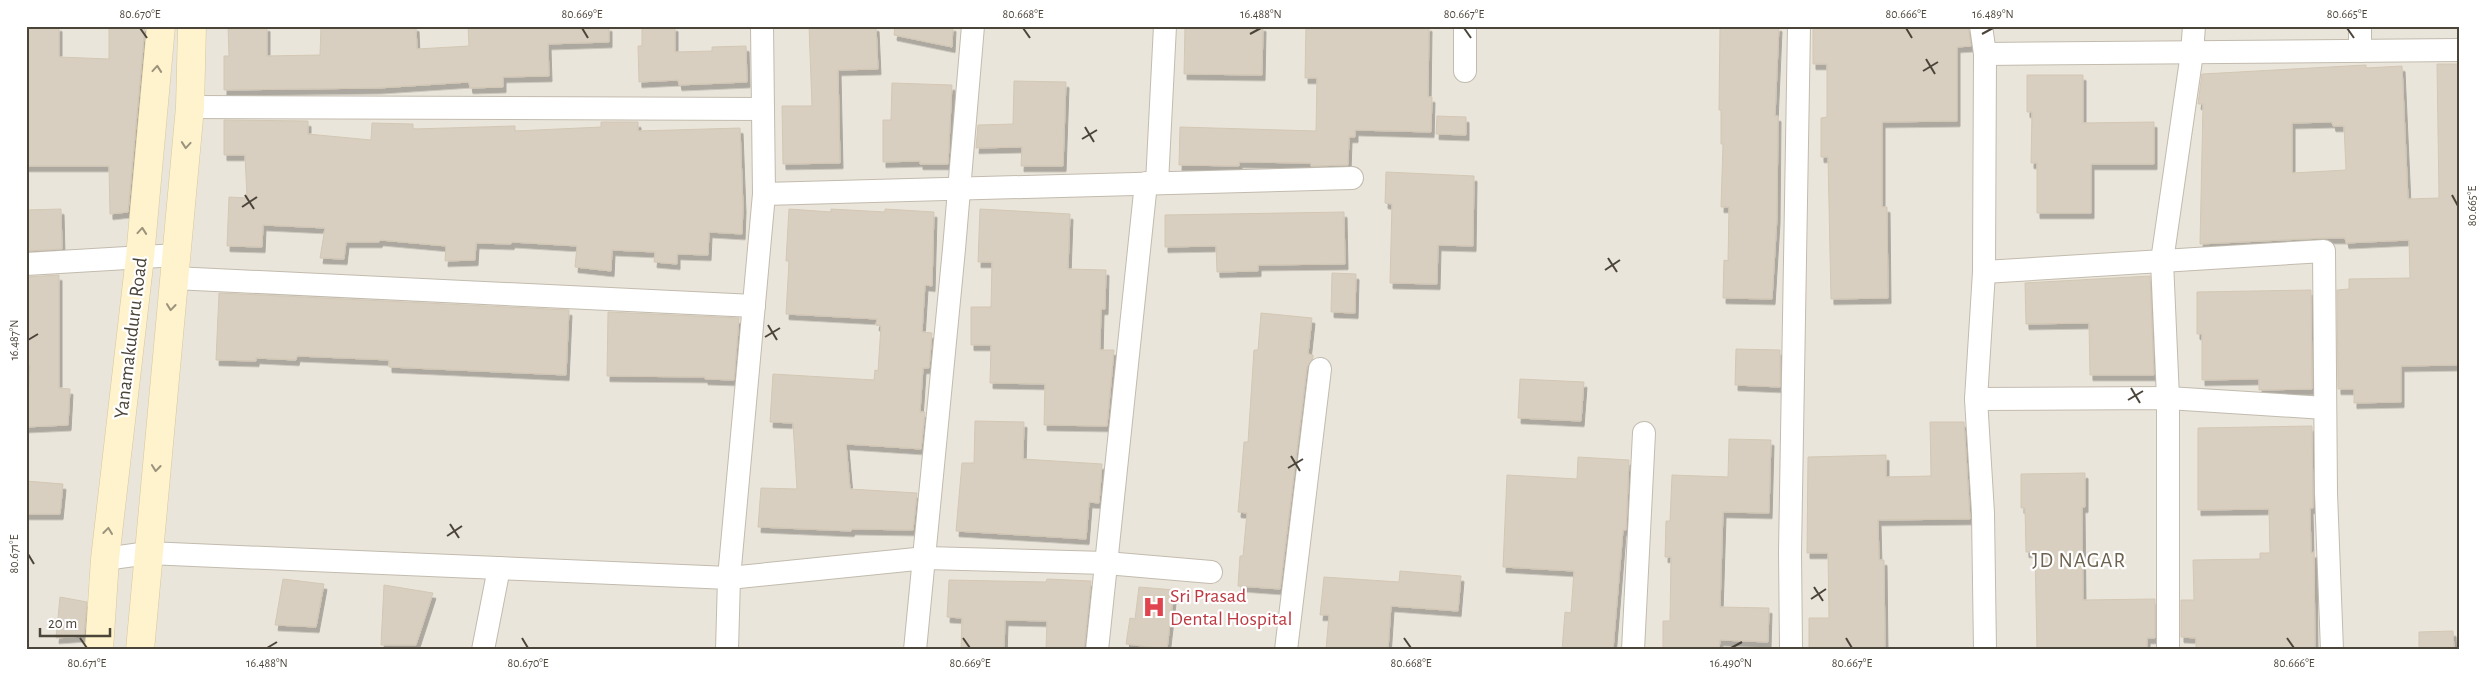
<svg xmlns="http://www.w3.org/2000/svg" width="2486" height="676" font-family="'Alegreya Sans',sans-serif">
  <defs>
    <filter id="shadow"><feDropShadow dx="3" dy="5.5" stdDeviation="0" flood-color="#0004"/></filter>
  </defs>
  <rect width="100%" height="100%" fill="#f6f3ec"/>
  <rect fill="#eae5da" x="26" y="26" width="2434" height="624"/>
  <g fill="#d8cfc1" stroke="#d3c7b4" fill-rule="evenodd" filter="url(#shadow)">
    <path d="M 26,26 L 59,26 L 59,57 L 109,59 L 109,26 L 145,26 L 128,212 L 110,214 L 109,166 L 26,166 Z"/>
    <path d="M 228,26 L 267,26 L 267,56 L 320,55 L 321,26 L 416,26 L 417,49 L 469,46 L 468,26 L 609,26 L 609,42 L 548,44 L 549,76 L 503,77 L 503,87 L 470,88 L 469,82 L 379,88 L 224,90 L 224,56 L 229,56 Z"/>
    <path d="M 642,26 L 675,26 L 675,52 L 712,51 L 712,47 L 746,46 L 747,82 L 679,85 L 678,80 L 639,82 L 638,46 L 642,46 Z"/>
    <path d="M 809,26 L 876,26 L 878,69 L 838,70 L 840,163 L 783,164 L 782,106 L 812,106 Z"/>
    <path d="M 895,26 L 953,26 L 952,47 L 894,35 Z"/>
    <path d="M 1185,26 L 1263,26 L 1262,75 L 1184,74 Z"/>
    <path d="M 1306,26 L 1429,26 L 1428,97 L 1432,97 L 1431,132 L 1355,130 L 1355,137 L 1349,137 L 1348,165 L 1311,166 L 1311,163 L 1239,162 L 1239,166 L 1179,165 L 1180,127 L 1316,131 L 1317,78 L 1305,78 Z"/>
    <path d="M 1720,26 L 1779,26 L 1775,116 L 1778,116 L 1777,218 L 1772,299 L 1723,298 L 1724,260 L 1728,261 L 1729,207 L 1721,207 L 1723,144 L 1721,144 L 1721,110 L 1719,110 Z"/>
    <path d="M 1813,26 L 1968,26 L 1971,46 L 1957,47 L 1957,121 L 1882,122 L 1882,207 L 1887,207 L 1888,298 L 1831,299 L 1828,157 L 1821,157 L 1821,118 L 1827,117 L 1827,64 L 1813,64 Z"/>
    <path d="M 2437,64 L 2460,64 L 2460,365 L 2401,366 L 2401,402 L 2354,403 L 2354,389 L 2338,389 L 2337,290 L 2349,289 L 2349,279 L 2410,278 L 2409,240 L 2346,243 L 2345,238 L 2323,238 L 2200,244 L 2203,104 L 2198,104 L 2202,74 L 2366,65 L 2366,68 L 2402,66 L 2408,199 L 2439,198 ZM 2332,122 L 2333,126 L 2344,126 L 2346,170 L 2292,173 L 2292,123 Z"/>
    <path d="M 2027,75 L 2083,75 L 2083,123 L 2154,122 L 2154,164 L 2091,164 L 2091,213 L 2037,213 L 2037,163 L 2031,163 L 2032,112 L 2027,112 Z"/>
    <path d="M 1014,81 L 1066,82 L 1063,166 L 1021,166 L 1022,147 L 976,148 L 978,125 L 1013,124 Z"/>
    <path d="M 892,83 L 952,85 L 948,164 L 920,164 L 920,161 L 883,162 L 883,120 L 891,120 Z"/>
    <path d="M 1437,116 L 1466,117 L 1466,135 L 1436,134 Z"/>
    <path d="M 224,120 L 308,121 L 308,134 L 371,140 L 372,123 L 413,124 L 413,129 L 515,126 L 515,131 L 601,127 L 601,122 L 638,122 L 638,131 L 740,128 L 743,207 L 742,234 L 709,232 L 708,255 L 677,254 L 677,264 L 654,262 L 655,252 L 612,250 L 611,271 L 575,267 L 577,246 L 512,242 L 511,244 L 476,243 L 475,260 L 445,261 L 446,246 L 380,240 L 379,242 L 346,242 L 344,259 L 320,258 L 325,228 L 263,225 L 262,247 L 227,246 L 229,197 L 247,198 L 245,155 L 224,155 Z"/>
    <path d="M 1386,172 L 1474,176 L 1473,246 L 1438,245 L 1437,284 L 1390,283 L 1392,204 L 1385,203 Z"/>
    <path d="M 61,209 L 62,249 L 26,251 L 26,210 Z"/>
    <path d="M 789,209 L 831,212 L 831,209 L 885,212 L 885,209 L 934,212 L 932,286 L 925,285 L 922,332 L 932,333 L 929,368 L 923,368 L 920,412 L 925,412 L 921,449 L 846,444 L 850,489 L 917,493 L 913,530 L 852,529 L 851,531 L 758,527 L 761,488 L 797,489 L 793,423 L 770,422 L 773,374 L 874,380 L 875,370 L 878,371 L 881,326 L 876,325 L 877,319 L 786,314 L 789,261 L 786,261 Z"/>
    <path d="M 980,209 L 1070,214 L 1068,269 L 1106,270 L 1105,309 L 1101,309 L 1100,350 L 1114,350 L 1107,426 L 1044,425 L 1045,384 L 990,383 L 991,345 L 971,345 L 971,307 L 991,307 L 992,262 L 978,262 Z"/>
    <path d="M 1344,212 L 1345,264 L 1258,265 L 1258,271 L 1217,272 L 1216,246 L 1165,247 L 1165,215 Z"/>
    <path d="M 1332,273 L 1356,274 L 1355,313 L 1331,312 Z"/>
    <path d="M 59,275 L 59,388 L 70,389 L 68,425 L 26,427 L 30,366 L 26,366 L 26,277 Z"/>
    <path d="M 2150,276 L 2154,375 L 2090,375 L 2089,323 L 2026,324 L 2025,283 Z"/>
    <path d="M 2311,290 L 2312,389 L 2259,390 L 2259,379 L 2202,380 L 2202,334 L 2197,334 L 2197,292 Z"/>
    <path d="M 219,293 L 569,310 L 566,375 L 389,367 L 389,360 L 297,356 L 296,360 L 256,358 L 256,361 L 216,360 Z"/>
    <path d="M 608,312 L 739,318 L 734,380 L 705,379 L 705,377 L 607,376 Z"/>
    <path d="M 1261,313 L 1312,318 L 1308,354 L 1313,355 L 1313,358 L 1307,367 L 1280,589 L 1238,586 L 1240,556 L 1243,556 L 1247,513 L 1238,512 L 1241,479 L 1244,442 L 1248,442 L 1254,350 L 1258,350 Z"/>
    <path d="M 1736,349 L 1780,350 L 1780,387 L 1735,385 Z"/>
    <path d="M 1520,379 L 1584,382 L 1581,421 L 1518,418 Z"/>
    <path d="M 975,421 L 1024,422 L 1023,459 L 1102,464 L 1099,503 L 1089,502 L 1086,539 L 956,531 L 962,463 L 974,463 Z"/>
    <path d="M 1930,422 L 1964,422 L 1970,519 L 1878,520 L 1879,560 L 1884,560 L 1885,649 L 1809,650 L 1809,618 L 1829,618 L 1828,553 L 1807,553 L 1808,457 L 1886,455 L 1886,477 L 1931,476 Z"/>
    <path d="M 2312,426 L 2313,508 L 2310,508 L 2311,553 L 2314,552 L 2315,650 L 2196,650 L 2196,638 L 2181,637 L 2181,600 L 2194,600 L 2193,560 L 2260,559 L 2260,553 L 2270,553 L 2269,509 L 2198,510 L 2198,428 Z"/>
    <path d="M 1729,439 L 1771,440 L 1769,513 L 1723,512 L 1720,607 L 1769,608 L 1768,642 L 1720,640 L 1719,650 L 1663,650 L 1663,621 L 1670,621 L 1671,557 L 1665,557 L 1666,521 L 1670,521 L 1672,475 L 1728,477 Z"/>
    <path d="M 1578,457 L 1629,460 L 1626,530 L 1623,530 L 1613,650 L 1562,650 L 1565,612 L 1571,613 L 1574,571 L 1503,567 L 1507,475 L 1577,479 Z"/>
    <path d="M 2085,473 L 2085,507 L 2082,507 L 2083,600 L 2155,599 L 2155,638 L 2147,638 L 2147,650 L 2037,650 L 2035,552 L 2026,552 L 2025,508 L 2021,508 L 2021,474 Z"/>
    <path d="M 26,481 L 63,484 L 60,514 L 26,514 Z"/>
    <path d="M 1400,571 L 1461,576 L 1458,611 L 1391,606 L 1388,650 L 1326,650 L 1329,615 L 1320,615 L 1324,577 L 1399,582 Z"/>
    <path d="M 283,579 L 324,584 L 316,627 L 275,625 Z"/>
    <path d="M 1047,579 L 1091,581 L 1084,650 L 1046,650 L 1047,621 L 1005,620 L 1004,650 L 961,650 L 962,618 L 947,617 L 949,580 L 1046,582 Z"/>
    <path d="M 384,585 L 433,593 L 416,645 L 381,645 Z"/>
    <path d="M 1139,587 L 1174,590 L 1167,649 L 1126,644 L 1130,618 L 1135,619 Z"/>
    <path d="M 60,597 L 87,602 L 84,636 L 56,638 Z"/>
    <path d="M 2453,631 L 2454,650 L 2419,650 L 2419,632 Z"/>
  </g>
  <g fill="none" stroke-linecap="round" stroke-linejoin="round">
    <defs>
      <g id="street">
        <path d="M 762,26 L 764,194 L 1352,178"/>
        <path d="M 1981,26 L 1985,54 L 2460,50"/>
        <path d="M 2360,51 L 2360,26"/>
        <path d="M 1985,54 L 1984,272 L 1976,399 L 2168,398 L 2325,408"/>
        <path d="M 1465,71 L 1465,26"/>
        <path d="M 190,107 L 763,109"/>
        <path d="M 1157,183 L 1165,26"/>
        <path d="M 26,264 L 177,255"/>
        <path d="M 1984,272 L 2324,251 L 2326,493 L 2332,650"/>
        <path d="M 174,278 L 754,306"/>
        <path d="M 1976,399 L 1983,513 L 1985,650"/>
        <path d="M 105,559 L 148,553 L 729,578 L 926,558 L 1106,563 L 1211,572"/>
        <path d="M 483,650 L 499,568"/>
        <path d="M 727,650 L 729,578 L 764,194"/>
        <path d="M 915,650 L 954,249 L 973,26"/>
        <path d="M 1097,650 L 1146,183"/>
        <path d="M 1286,650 L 1320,369"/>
        <path d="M 1633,650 L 1644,433"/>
        <path d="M 1791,650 L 1790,552 L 1799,26"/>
        <path d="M 2168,650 L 2168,398 L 2162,261 L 2192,53 L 2194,26"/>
      </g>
      <g id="secondary">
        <path d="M 99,650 L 105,559 L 140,257 L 161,26"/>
        <path d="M 140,650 L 190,107 L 192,26"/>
      </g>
    </defs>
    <use href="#street" stroke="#c2bbae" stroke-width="24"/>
    <use href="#secondary" stroke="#d6c79b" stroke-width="29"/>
    <use href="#street" stroke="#fff" stroke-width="22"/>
    <use href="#secondary" stroke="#fff3cd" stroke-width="28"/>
  </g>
  <defs><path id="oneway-chevron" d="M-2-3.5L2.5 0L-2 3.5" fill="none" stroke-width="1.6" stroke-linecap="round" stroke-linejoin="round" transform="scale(1.25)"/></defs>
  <g stroke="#9c937c">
    <use href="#oneway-chevron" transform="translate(157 69) rotate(-85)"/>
    <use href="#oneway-chevron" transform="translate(186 145) rotate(95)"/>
    <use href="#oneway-chevron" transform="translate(142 231) rotate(-85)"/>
    <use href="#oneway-chevron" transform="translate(171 307) rotate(96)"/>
    <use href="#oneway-chevron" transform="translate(156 468) rotate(96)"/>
    <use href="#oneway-chevron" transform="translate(108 531) rotate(-83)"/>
  </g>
  <path fill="none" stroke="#4b4439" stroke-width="2" d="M 140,28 L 147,38M 582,28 L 588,38M 1023,28 L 1030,38M 1464,28 L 1471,38M 1906,28 L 1912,38M 2347,28 L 2354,38M 1250,34 L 1261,28M 1982,34 L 1993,28M 1926,59 L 1935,74M 1923,71 L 1938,62M 1085,127 L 1094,142M 1082,139 L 1097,130M 245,195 L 254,209M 2452,195 L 2458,206M 242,207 L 257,197M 1608,258 L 1617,272M 1605,270 L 1620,260M 768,325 L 777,340M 765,337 L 780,328M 28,340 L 38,334M 2131,388 L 2140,403M 2128,400 L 2143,391M 1291,456 L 1300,471M 1288,468 L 1303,459M 450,524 L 459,538M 447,536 L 462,526M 28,554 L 34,564M 1814,587 L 1823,601M 1811,599 L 1826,589M 80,638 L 87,648M 522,638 L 528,648M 963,638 L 970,648M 1404,638 L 1411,648M 1846,638 L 1852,648M 2287,638 L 2294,648M 267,648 L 277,642M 1731,648 L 1742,642"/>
  <defs>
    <symbol id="hospital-bare" viewBox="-9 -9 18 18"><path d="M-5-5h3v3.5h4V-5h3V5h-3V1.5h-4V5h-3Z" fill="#e0444e" stroke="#fff" stroke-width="2.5" paint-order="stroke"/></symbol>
  </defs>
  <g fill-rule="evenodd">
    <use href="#hospital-bare" x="1138" y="591" width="32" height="32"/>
  </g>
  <g text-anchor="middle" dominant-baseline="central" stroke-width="4.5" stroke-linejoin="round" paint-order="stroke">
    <g font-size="20" fill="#4b4439" stroke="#fff">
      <text transform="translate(131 338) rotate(-83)">Yanamakuduru Road</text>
    </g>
    <g font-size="20" fill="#be3a42" stroke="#fff" text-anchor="start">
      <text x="1170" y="596">Sri Prasad<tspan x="1170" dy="23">Dental Hospital</tspan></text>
    </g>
    <g font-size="21" letter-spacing="1" fill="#6e6250" stroke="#fff">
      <text x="2079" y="560">JD NAGAR</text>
    </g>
  </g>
  <rect width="2486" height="676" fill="none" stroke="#ffffff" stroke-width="55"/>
  <path d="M40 628v8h70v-8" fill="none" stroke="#4b4439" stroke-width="2.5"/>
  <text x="48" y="628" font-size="15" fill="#4b4439" stroke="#ffffff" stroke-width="4" paint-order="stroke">20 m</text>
  <rect x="28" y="28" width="2430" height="620" fill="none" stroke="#4b4439" stroke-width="2"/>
  <g font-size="12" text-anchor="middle" fill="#4b4439">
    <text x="140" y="18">80.670°E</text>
    <text x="582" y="18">80.669°E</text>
    <text x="1023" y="18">80.668°E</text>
    <text x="1261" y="18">16.488°N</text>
    <text x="1464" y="18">80.667°E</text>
    <text x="1906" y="18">80.666°E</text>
    <text x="1993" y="18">16.489°N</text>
    <text x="2347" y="18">80.665°E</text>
    <text transform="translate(2472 206) rotate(-90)" y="4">80.665°E</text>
    <text transform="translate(14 340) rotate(-90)" y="4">16.487°N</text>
    <text transform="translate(14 554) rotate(-90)" y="4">80.671°E</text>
    <text x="87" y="667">80.671°E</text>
    <text x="267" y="667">16.488°N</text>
    <text x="528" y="667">80.670°E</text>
    <text x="970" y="667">80.669°E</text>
    <text x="1411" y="667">80.668°E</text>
    <text x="1731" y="667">16.490°N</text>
    <text x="1852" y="667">80.667°E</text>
    <text x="2294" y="667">80.666°E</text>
  </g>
</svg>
